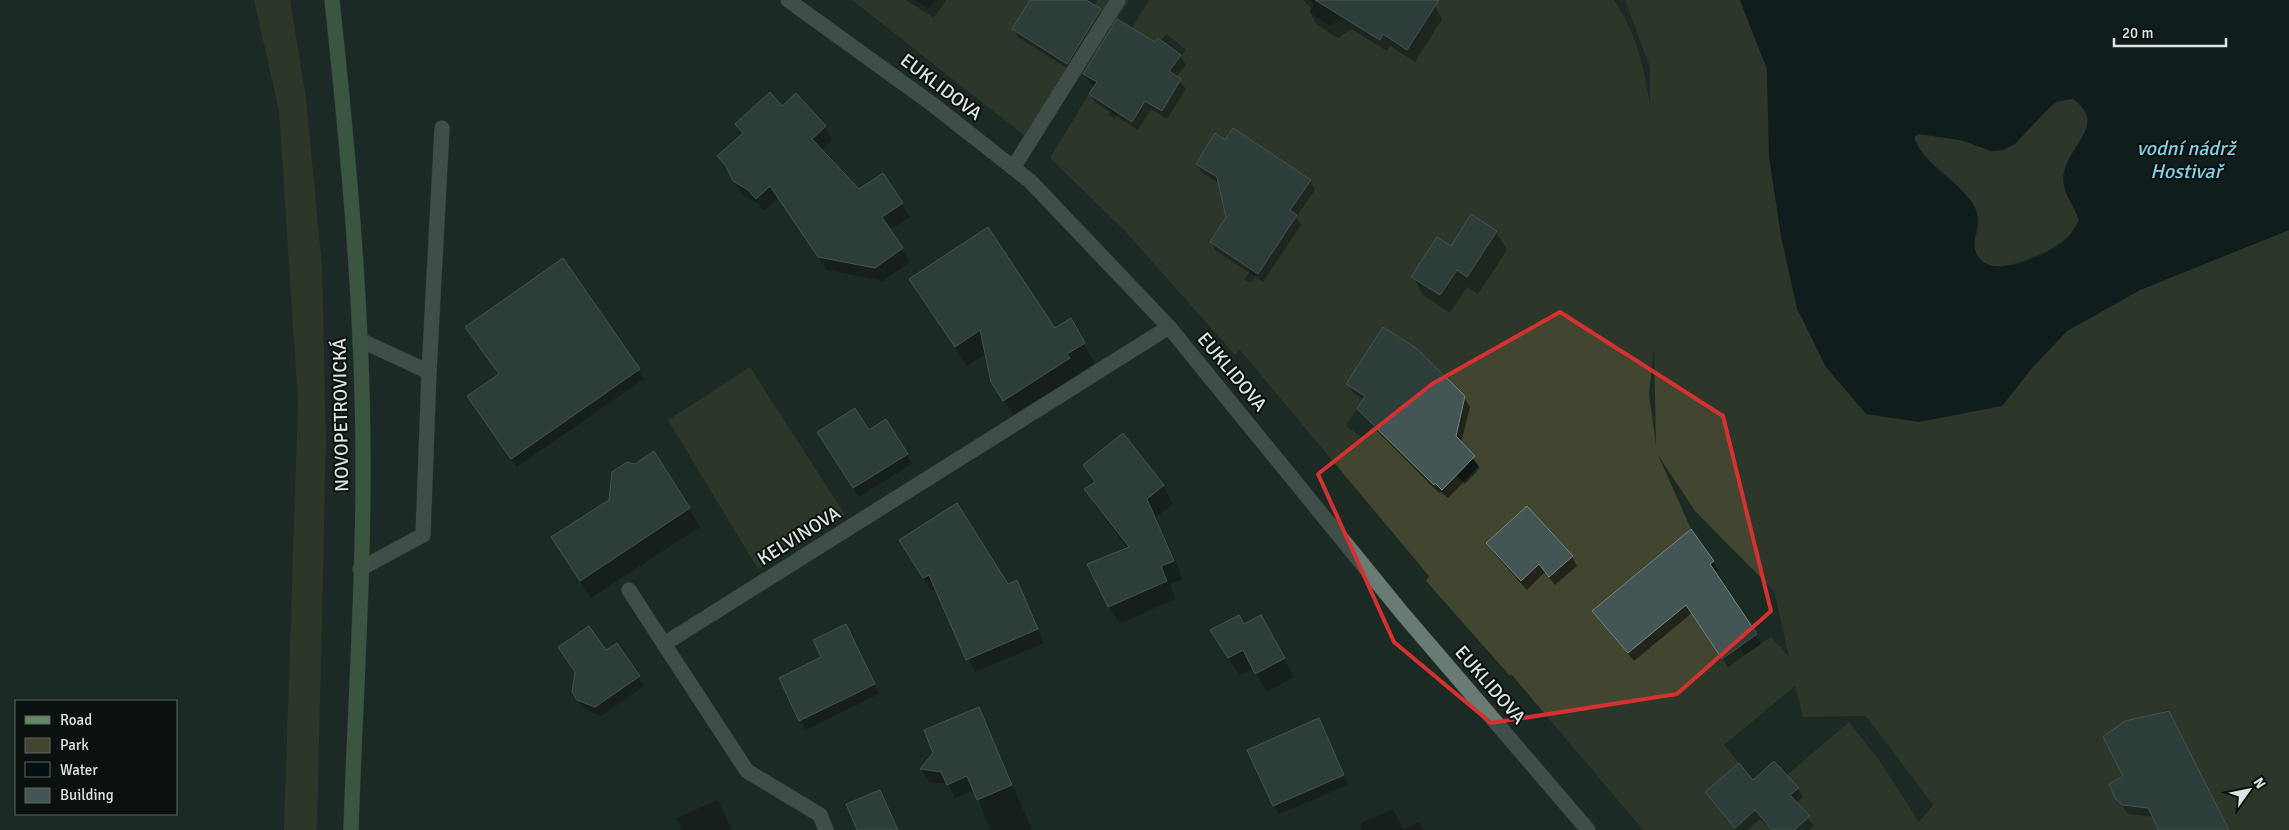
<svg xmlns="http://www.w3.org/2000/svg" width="2289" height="830" font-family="Signika,sans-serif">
  <rect width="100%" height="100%" fill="#1c2a24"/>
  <g fill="#42452f" fill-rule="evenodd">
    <path d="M 254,0 L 290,0 L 306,98 L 322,267 L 326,441 L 317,830 L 284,830 L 298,402 L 279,111 Z"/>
    <path d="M 852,0 L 914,0 L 929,9 L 935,0 L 1030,0 L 1012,29 L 1053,54 L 1087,0 L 1129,0 L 1036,145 Z"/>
    <path d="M 1149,0 L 1309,0 L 1314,4 L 1309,12 L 1330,26 L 1344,17 L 1383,34 L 1407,50 L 1436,6 L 1427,0 L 1614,0 C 1636,32 1644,67 1650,104 L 1650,67 L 1625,0 L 1740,0 L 1767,69 L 1769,156 L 1781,236 L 1797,308 L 1826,367 L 2002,406 L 2032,368 L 2067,331 L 2140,290 L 2289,230 L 2289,830 L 2215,830 L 2226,824 L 2168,709 L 2147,718 L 2145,716 L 2125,721 L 2104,738 L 2123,776 L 2111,783 C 2115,805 2124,811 2145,802 L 2159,830 L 1794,830 L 1810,816 L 1796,801 L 1799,788 L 1787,775 L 1849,722 L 1879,760 L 1919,822 L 1933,805 L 1866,716 L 1803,717 L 1795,686 L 1724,745 L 1739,763 L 1705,792 L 1734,827 L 1755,811 L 1772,830 L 1643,830 L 1511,674 L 1510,676 L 1426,581 L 1429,576 L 1239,349 L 1235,355 L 1125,231 L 1050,158 L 1089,94 L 1112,109 L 1108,115 L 1115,119 L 1118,113 L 1132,121 L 1146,101 L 1162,110 L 1181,79 L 1165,69 L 1170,59 L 1175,63 L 1186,50 L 1167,34 L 1161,40 L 1155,42 L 1132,28 ZM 1233,128 L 1311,180 L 1290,210 L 1296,215 L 1251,283 L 1244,280 L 1251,270 L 1210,242 L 1230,210 L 1223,205 L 1220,190 L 1223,182 L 1196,164 L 1215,133 L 1225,140 ZM 1471,214 L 1497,231 L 1467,277 L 1457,270 L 1439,295 L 1412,277 L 1437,238 L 1451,246 ZM 1383,327 L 1421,352 L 1364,439 L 1346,426 L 1365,396 L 1347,383 ZM 1654,348 L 1656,445 L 1649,394 ZM 1447,378 L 1465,397 L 1456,436 L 1475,456 L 1472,459 L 1480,468 L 1465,484 L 1456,475 L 1442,490 L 1435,483 L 1433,484 L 1413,464 ZM 1658,455 L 1695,511 L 1774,591 L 1789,657 L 1771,637 L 1745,655 L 1739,647 L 1722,659 L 1679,595 L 1593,611 L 1691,529 ZM 1527,506 L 1572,556 L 1549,577 L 1539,564 L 1521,581 L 1486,543 Z"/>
    <path d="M 2073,99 C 2108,125 2068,145 2064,173 C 2061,191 2074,205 2079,220 C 2070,240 2053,249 2033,257 C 2016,264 1974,279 1974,246 C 1974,236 1981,227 1978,216 C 1977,209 1969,199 1964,193 C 1949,173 1923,162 1914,137 L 1919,134 L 1960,140 L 2029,129 C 2044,111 2049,102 2073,99 Z"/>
    <path d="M 750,367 L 845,515 L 758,569 L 668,420 Z"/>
  </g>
  <path fill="#001016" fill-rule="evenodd" d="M 1740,0 L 2289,0 L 2289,230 L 2140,290 L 2067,331 L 2032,368 L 2002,406 L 1919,422 L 1866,414 L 1826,367 L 1797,308 L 1781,236 L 1769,156 L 1767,69 ZM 2073,99 C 2108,124 2069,145 2064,173 C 2060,191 2074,204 2079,220 C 2075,228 2070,236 2063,242 C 2047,255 1992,281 1978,256 C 1967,239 1986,223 1972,202 C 1955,179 1923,165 1914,137 L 1919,134 L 1960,140 L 1991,151 L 2003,150 L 2015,144 L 2051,106 L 2057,101 Z"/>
  <g fill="#0007">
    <path d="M 906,0 L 946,0 L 934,18 Z"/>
    <path d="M 1032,0 L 1098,0 L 1094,7 L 1100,10 L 1105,19 L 1073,72 L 1019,38 L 1013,29 Z"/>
    <path d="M 1303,0 L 1425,0 L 1435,6 L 1442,19 L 1415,62 L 1390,46 L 1387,51 L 1351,29 L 1338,38 L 1317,25 L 1310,12 L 1312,9 Z"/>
    <path d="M 1158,40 L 1180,56 L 1186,65 L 1176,77 L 1186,89 L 1167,119 L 1151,109 L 1138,130 L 1096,103 L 1090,94 L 1095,87 L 1090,83 L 1084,74 L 1156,44 Z"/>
    <path d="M 782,107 L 825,127 L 832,140 L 821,151 L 859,191 L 882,175 L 910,217 L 890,230 L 910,262 L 883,281 L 827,270 L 778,198 L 764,211 L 757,203 L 742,195 L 719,156 L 743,134 L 737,124 Z"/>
    <path d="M 1225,141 L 1310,180 L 1315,190 L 1296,217 L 1301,225 L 1263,282 L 1216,251 L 1211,242 L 1227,217 L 1220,184 L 1202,173 L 1197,164 Z"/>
    <path d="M 1496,232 L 1507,250 L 1478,294 L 1467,287 L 1450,313 L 1423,295 L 1413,277 L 1451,247 Z"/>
    <path d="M 562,260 L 644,379 L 517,467 L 468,397 L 500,375 L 472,336 Z"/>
    <path d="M 911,279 L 1055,329 L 1070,320 L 1095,363 L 1078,374 L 1081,379 L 1016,420 L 992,382 L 986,354 L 967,366 Z"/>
    <path d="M 1348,384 L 1464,397 L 1470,407 L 1461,443 L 1479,466 L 1448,498 L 1441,492 L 1439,493 L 1364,418 L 1358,409 L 1364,400 L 1353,393 Z"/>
    <path d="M 885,421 L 912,464 L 859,497 L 824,441 L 868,431 Z"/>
    <path d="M 1123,435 L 1163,486 L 1173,504 L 1156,517 L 1183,579 L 1170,584 L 1176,599 L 1119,624 L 1109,606 L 1128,549 L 1096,507 L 1086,490 L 1095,483 L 1085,466 Z"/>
    <path d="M 654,452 L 700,527 L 591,598 L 564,556 L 610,500 L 635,465 Z"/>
    <path d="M 1690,531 L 1713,562 L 1718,571 L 1715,573 L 1761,644 L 1728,667 L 1692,613 L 1634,661 L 1594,611 Z"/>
    <path d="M 1488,543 L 1572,557 L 1577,566 L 1555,585 L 1545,572 L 1527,590 L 1493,552 Z"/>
    <path d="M 908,553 L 1007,585 L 1016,582 L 1044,643 L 975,672 L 936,588 L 931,591 Z"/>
    <path d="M 1244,626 L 1271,635 L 1294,677 L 1267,692 L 1253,668 L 1240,675 L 1222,649 Z"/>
    <path d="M 850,634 L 879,694 L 806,730 L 780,679 L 823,658 Z"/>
    <path d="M 617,644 L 644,686 L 601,716 L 584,709 L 579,702 L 574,692 L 576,673 Z"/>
    <path d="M 978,708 L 986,722 L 1032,830 L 991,830 L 974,790 L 955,798 L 948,784 L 929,782 L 921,769 Z"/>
    <path d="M 1323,729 L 1348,785 L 1279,814 L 1274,805 Z"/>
    <path d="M 1753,781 L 1798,788 L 1803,797 L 1796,803 L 1814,826 L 1809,830 L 1771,830 L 1760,819 L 1747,830 L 1736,830 L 1707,793 Z"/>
    <path d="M 2116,797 L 2228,830 L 2161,830 L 2154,817 L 2128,814 Z"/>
    <path d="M 718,800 L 732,830 L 682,830 L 676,818 Z"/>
    <path d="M 1393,809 L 1403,829 L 1419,822 L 1424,830 L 1360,830 L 1363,822 Z"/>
  </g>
  <g fill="#435554" stroke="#738785">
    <path d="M 1030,0 L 1086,0 L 1101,9 L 1067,64 L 1012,29 Z"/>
    <path d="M 1315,0 L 1439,0 L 1407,50 L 1383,34 L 1380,40 Z"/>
    <path d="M 1117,19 L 1155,42 L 1158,38 L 1181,55 L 1169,71 L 1181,79 L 1162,111 L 1145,101 L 1132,122 L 1089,94 L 1097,82 L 1083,74 Z"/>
    <path d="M 770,92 L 782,106 L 796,93 L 826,126 L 812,139 L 859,189 L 883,173 L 903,203 L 882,217 L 903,248 L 875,268 L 818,257 L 770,186 L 756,199 L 748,190 L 733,181 L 725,165 L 717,156 L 743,133 L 735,124 Z"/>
    <path d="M 1233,128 L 1311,180 L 1290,210 L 1297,215 L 1258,274 L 1210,242 L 1226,217 L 1217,177 L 1196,164 L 1215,133 L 1225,140 Z"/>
    <path d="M 1471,214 L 1497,231 L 1467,277 L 1457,270 L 1440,295 L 1411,277 L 1437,237 L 1451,246 Z"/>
    <path d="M 988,227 L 1055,328 L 1071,318 L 1085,343 L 1067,354 L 1070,358 L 1003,401 L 991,382 L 980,330 L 955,347 L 909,279 Z"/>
    <path d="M 563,258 L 640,369 L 511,459 L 467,396 L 499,374 L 465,327 Z"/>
    <path d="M 1383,327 L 1416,348 L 1465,396 L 1456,436 L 1475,456 L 1442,490 L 1435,483 L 1434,485 L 1357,409 L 1365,396 L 1346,384 Z"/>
    <path d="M 855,408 L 869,430 L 886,419 L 908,454 L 853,488 L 817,432 Z"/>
    <path d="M 1123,433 L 1164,485 L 1147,499 L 1174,561 L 1161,566 L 1167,581 L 1108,607 L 1087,564 L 1129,547 L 1084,489 L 1095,482 L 1083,465 Z"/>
    <path d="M 654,451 L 690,508 L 580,581 L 551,537 L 609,500 L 612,472 L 627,462 L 635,464 Z"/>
    <path d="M 957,503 L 1008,584 L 1017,580 L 1038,629 L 966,660 L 929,575 L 923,578 L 899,540 Z"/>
    <path d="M 1527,506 L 1573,556 L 1549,577 L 1539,564 L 1521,581 L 1486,543 Z"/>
    <path d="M 1691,529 L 1714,561 L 1710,564 L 1757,634 L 1722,659 L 1686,605 L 1628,653 L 1592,611 Z"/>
    <path d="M 1239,615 L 1244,624 L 1261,615 L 1285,658 L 1255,674 L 1243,650 L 1228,658 L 1210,630 Z"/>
    <path d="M 846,624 L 875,684 L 799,721 L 779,678 L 821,657 L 813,640 Z"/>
    <path d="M 589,626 L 606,650 L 617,643 L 640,676 L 595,707 L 577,700 L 572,692 L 575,672 L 558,647 Z"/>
    <path d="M 979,707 L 1012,785 L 977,800 L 967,776 L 947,785 L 941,772 L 920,769 L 933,753 L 924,730 Z"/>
    <path d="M 2169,711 L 2229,830 L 2159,830 L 2148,808 L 2122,805 L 2115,798 L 2109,784 L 2123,776 L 2103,737 L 2125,721 Z"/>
    <path d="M 1319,718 L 1344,775 L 1273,806 L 1247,750 Z"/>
    <path d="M 1774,761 L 1799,788 L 1790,795 L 1810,816 L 1794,830 L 1772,830 L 1755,810 L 1735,828 L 1705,792 L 1739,763 L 1753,780 Z"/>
    <path d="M 880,790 L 898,830 L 857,830 L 846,804 Z"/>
  </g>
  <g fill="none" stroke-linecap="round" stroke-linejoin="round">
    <defs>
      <g id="service">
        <path d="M 1013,168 L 1118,0"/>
        <path d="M 360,340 L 429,372"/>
        <path d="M 360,569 L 423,535 L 429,372 L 442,128"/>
      </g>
      <g id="minor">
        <path d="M 788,0 L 932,104 L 1030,181 L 1169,327 L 1403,614 L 1588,830"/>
        <path d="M 629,590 L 664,644"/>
        <path d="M 826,830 L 820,815 L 747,771 L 664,644 L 1169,327"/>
      </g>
      <path id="secondary" d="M 332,0 C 348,150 362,299 363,450 C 364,576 355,704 351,830"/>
    </defs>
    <use href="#service" stroke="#394540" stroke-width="16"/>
    <use href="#minor" stroke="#394540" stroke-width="16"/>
    <use href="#secondary" stroke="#394540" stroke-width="16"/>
    <use href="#service" stroke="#6a7b73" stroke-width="15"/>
    <use href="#minor" stroke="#6a7b73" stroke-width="15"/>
    <use href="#secondary" stroke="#658866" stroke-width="15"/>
  </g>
  <path d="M0 0H2289V830H0ZM 1560,312 L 1723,416 L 1771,611 L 1677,694 L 1491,723 L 1394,642 L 1318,474 L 1432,384 Z" fill="#1c2a24" fill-opacity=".55" fill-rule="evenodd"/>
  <path fill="none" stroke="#d63131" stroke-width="4" stroke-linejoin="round" d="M 1560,312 L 1723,416 L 1771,611 L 1677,694 L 1491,723 L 1394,642 L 1318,474 L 1432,384 Z"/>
  <g text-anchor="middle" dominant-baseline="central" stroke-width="4" stroke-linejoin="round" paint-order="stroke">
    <g font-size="19" fill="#dce5e1" stroke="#0b110f">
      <text transform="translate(941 87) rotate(37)">EUKLIDOVA</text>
      <text transform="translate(1232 372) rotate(50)">EUKLIDOVA</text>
      <text transform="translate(341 415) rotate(-91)">NOVOPETROVICKÁ</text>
      <text transform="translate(799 536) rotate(-32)">KELVINOVA</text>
      <text transform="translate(1490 685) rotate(49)">EUKLIDOVA</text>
    </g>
    <g font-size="20" font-style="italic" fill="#83d0e5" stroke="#0b110f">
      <text x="2186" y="148">vodní nádrž<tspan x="2186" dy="23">Hostivař</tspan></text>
    </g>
  </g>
  <rect x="15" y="700" width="162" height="115" fill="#0b110f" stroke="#5f6663"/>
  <rect x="25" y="716" width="25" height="8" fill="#658866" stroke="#5f6663"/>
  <text x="60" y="725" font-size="15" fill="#dce5e1">Road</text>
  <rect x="25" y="738" width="25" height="15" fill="#42452f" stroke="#5f6663"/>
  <text x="60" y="750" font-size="15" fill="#dce5e1">Park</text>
  <rect x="25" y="762" width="25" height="15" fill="#001016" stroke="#5f6663"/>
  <text x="60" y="775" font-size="15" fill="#dce5e1">Water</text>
  <rect x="25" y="788" width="25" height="15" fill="#435554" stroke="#5f6663"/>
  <text x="60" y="800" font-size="15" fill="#dce5e1">Building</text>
  <g transform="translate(2249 790) rotate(57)" stroke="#0b110f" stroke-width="4" paint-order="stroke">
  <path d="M0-4L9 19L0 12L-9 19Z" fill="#dce5e1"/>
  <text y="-8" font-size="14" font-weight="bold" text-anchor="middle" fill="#dce5e1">N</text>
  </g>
  <path d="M2114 38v8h112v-8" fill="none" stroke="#dce5e1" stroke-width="2.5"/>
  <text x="2122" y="38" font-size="15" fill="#dce5e1" stroke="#0b110f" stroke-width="4" paint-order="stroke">20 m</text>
</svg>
